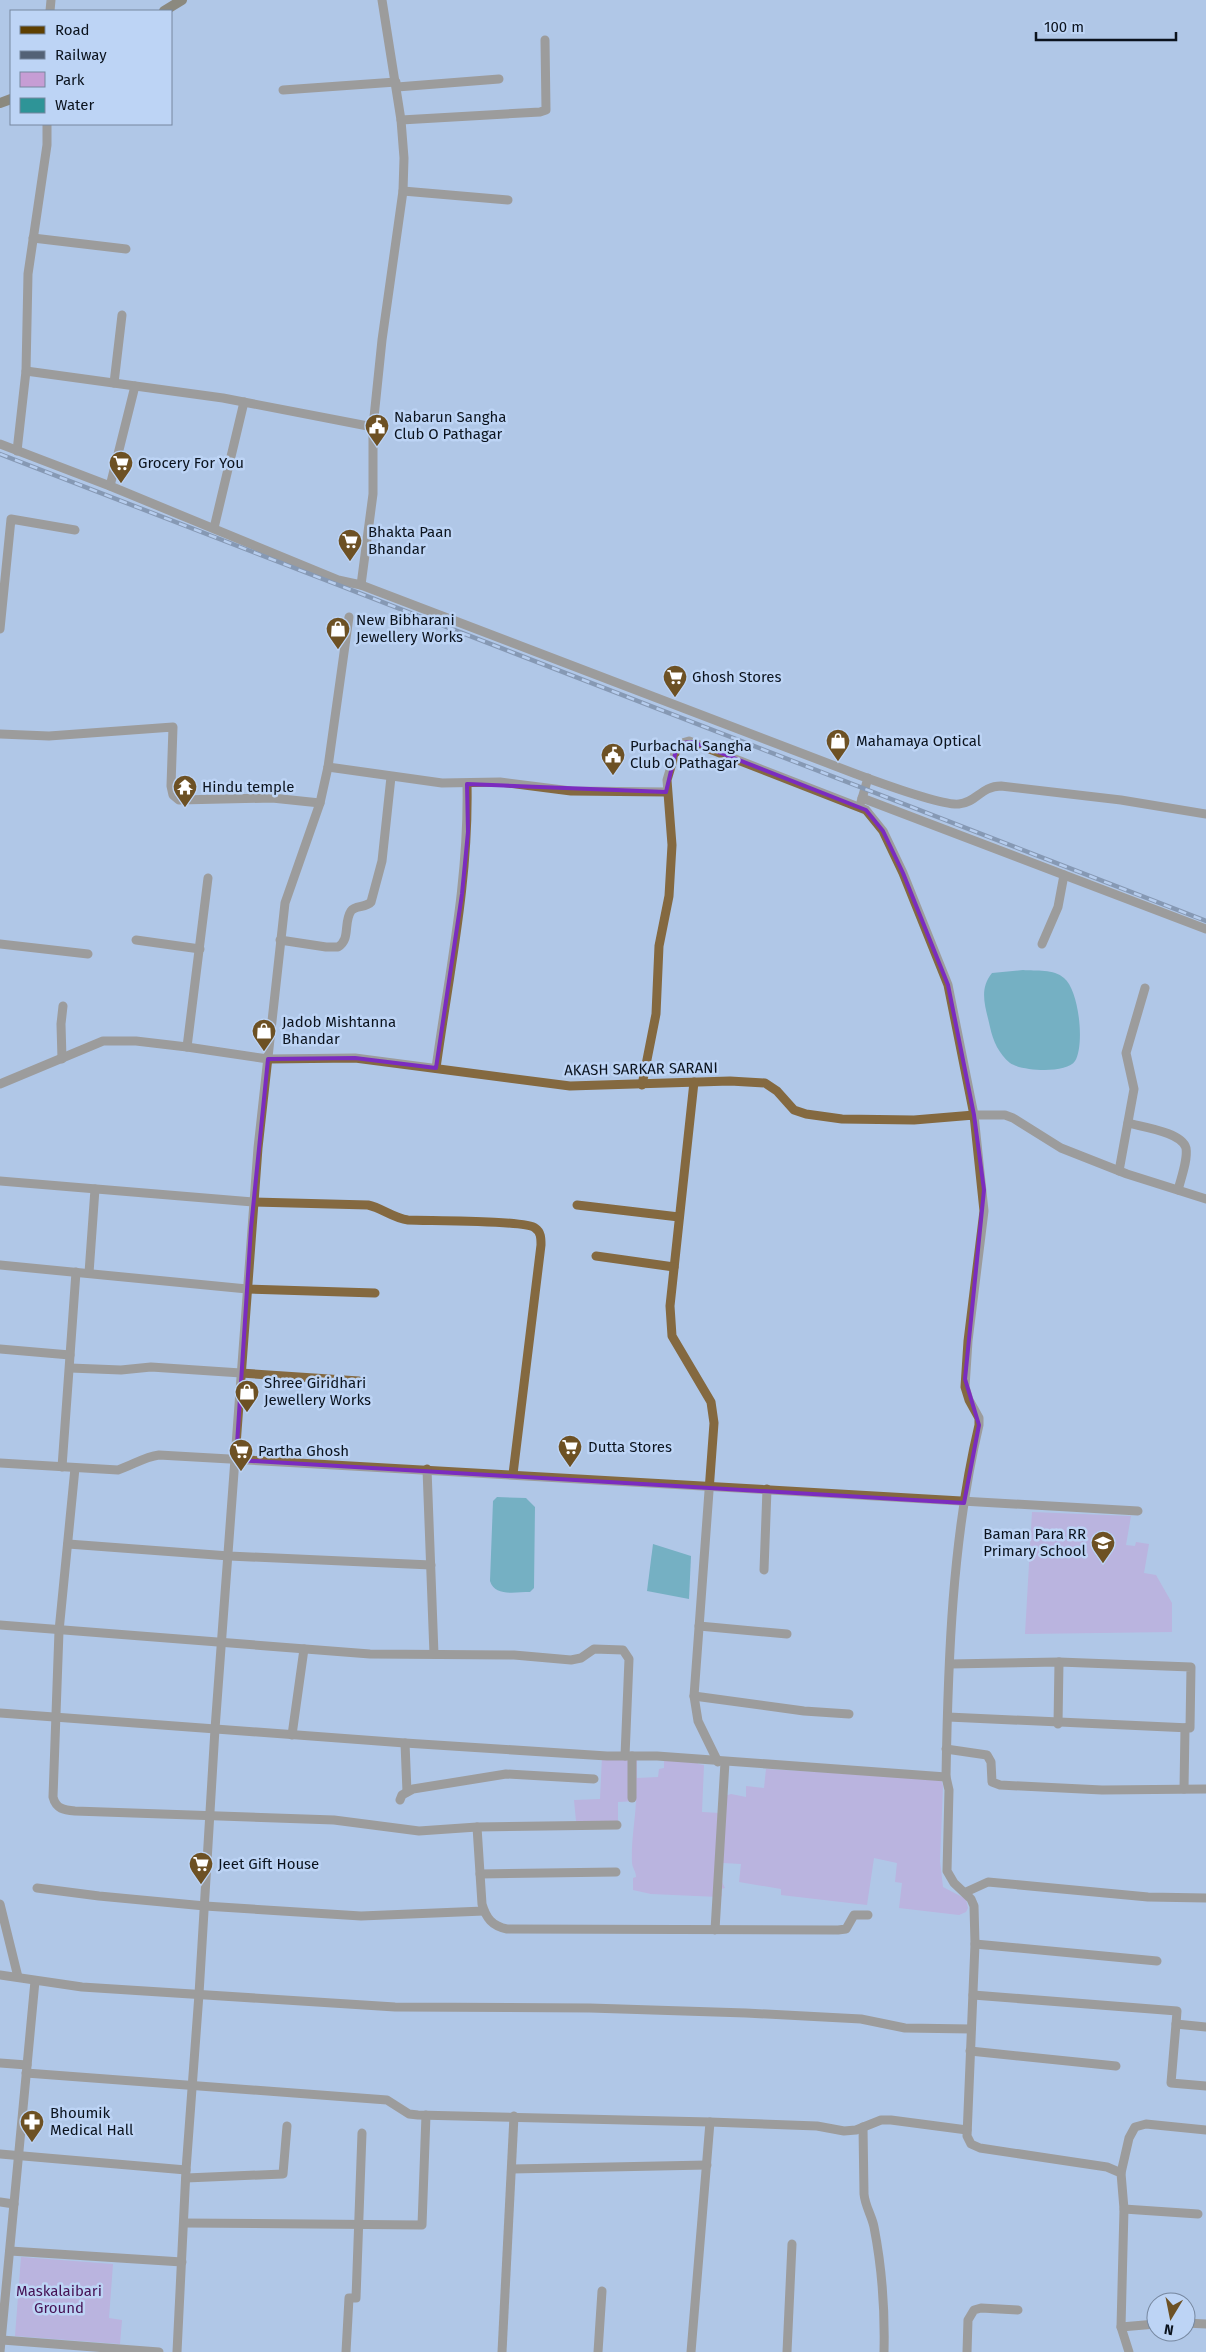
<svg xmlns="http://www.w3.org/2000/svg" width="1206" height="2352" font-family="'Fira Sans',sans-serif">
  <rect width="100%" height="100%" fill="#b0c7e7"/>
  <g fill="#c69dd4">
    <path d="M 1032,1512 L 1131,1516 L 1126,1545 L 1135,1546 L 1136,1542 L 1149,1544 L 1144,1573 L 1156,1575 L 1172,1603 L 1172,1632 L 1025,1634 Z"/>
    <path d="M 602,1757 L 637,1759 L 637,1778 L 658,1777 L 659,1769 L 664,1768 L 664,1760 L 698,1762 L 698,1764 L 704,1765 L 702,1812 L 720,1813 L 721,1797 L 731,1794 L 746,1797 L 746,1786 L 764,1788 L 766,1769 L 941,1779 L 943,1786 L 940,1861 L 943,1887 L 966,1899 L 968,1908 L 966,1912 L 959,1915 L 899,1908 L 902,1883 L 895,1882 L 897,1863 L 874,1858 L 867,1905 L 781,1895 L 781,1889 L 739,1882 L 741,1864 L 723,1863 L 721,1880 L 725,1888 L 721,1889 L 722,1896 L 719,1897 L 651,1894 L 633,1890 L 633,1878 L 636,1877 C 636,1871 632,1868 632,1862 C 631,1842 635,1822 636,1801 L 618,1802 L 618,1822 L 576,1821 L 574,1800 L 600,1799 Z"/>
    <path d="M 21,2257 L 113,2264 L 109,2318 L 122,2320 L 120,2344 L 15,2336 Z"/>
  </g>
  <g fill="#2e9497">
    <path d="M 1023,970 C 1036,971 1054,969 1064,978 C 1079,990 1085,1045 1075,1061 C 1067,1074 1021,1071 1010,1063 C 999,1054 993,1041 990,1027 C 986,1008 978,990 992,973 Z"/>
    <path d="M 497,1497 L 526,1498 L 535,1507 L 534,1588 L 530,1592 C 515,1592 495,1597 490,1581 L 493,1501 Z"/>
    <path d="M 653,1544 L 691,1556 L 689,1599 L 647,1591 Z"/>
  </g>
  <g fill="none" stroke-linecap="round" stroke-linejoin="round">
    <g stroke="#846940" stroke-width="9">
      <path d="M 50,11 L 51,0"/>
      <path d="M 397,87 L 499,79"/>
      <path d="M 283,90 L 396,82"/>
      <path d="M 401,120 L 540,112 L 546,110 L 545,40"/>
      <path d="M 403,191 L 508,200"/>
      <path d="M 33,238 L 126,249"/>
      <path d="M 26,371 L 223,398 L 373,427"/>
      <path d="M 114,383 L 122,315"/>
      <path d="M 0,444 L 110,486 L 338,580 L 361,585 L 856,774 C 875,781 942,806 959,804 C 976,803 981,786 1001,786 L 1121,800 L 1206,814"/>
      <path d="M 17,451 L 26,371 L 28,274 L 47,145 L 47,124"/>
      <path d="M 110,486 L 135,386"/>
      <path d="M 214,528 L 244,402"/>
      <path d="M 361,585 L 373,494 L 373,427 L 382,340 L 403,191 L 404,158 L 401,120 L 382,0"/>
      <path d="M 0,629 L 11,519 L 75,530"/>
      <path d="M 0,734 L 49,736 L 173,727 L 171,786 L 173,795 L 179,800 L 272,798 L 320,803"/>
      <path d="M 328,767 L 442,783 L 500,782 L 571,791 L 667,792"/>
      <path d="M 862,798 L 1206,929"/>
      <path d="M 861,802 L 868,778"/>
      <path d="M 208,878 L 187,1047 L 268,1059 L 355,1058 L 570,1086 L 730,1081 L 765,1083 L 777,1091 L 794,1110 L 806,1114 L 842,1119 L 914,1120 L 974,1115 L 984,1211 L 968,1341 L 965,1387 L 969,1400 L 979,1418 L 979,1425 C 952,1539 948,1660 946,1777 L 949,1790 L 947,1871 L 954,1883 L 971,1899 L 974,1906 L 975,1944 L 967,2136 L 971,2144 L 980,2148 L 1107,2167 L 1121,2173 L 1124,2209 L 1121,2327 L 1129,2352"/>
      <path d="M 136,940 L 200,949"/>
      <path d="M 280,940 L 326,947 L 338,947 C 351,939 343,923 351,911 C 355,905 366,908 371,902 L 382,861 L 391,777"/>
      <path d="M 0,944 L 88,954"/>
      <path d="M 1042,944 L 1058,907 L 1064,875"/>
      <path d="M 62,1059 L 61,1024 L 63,1006"/>
      <path d="M 436,1068 C 449,973 469,881 467,784"/>
      <path d="M 694,1082 L 670,1306 L 672,1336 L 711,1402 L 714,1423 L 694,1696 L 698,1721 L 718,1762"/>
      <path d="M 0,1084 L 103,1041 L 136,1041 L 187,1047"/>
      <path d="M 642,1085 L 656,1014 L 659,946 L 669,896 L 672,845 L 667,780 L 676,750 L 682,743 L 689,741 L 866,810 L 883,831 L 903,873 L 948,985 L 974,1115 L 1005,1115 L 1013,1118 L 1061,1148 L 1127,1174 L 1206,1199"/>
      <path d="M 1128,1123 C 1142,1127 1182,1132 1186,1148 C 1188,1160 1181,1178 1178,1190"/>
      <path d="M 1119,1171 L 1134,1089 L 1126,1053 L 1145,988"/>
      <path d="M 0,1181 L 253,1202 L 368,1205 C 382,1208 393,1218 408,1220 C 427,1221 525,1220 535,1228 C 541,1232 541,1238 541,1245 L 513,1474"/>
      <path d="M 577,1205 L 679,1217"/>
      <path d="M 596,1256 L 674,1267"/>
      <path d="M 0,1265 L 247,1289 L 375,1293"/>
      <path d="M 89,1273 L 95,1189"/>
      <path d="M 0,1349 L 70,1355"/>
      <path d="M 70,1368 L 121,1370 L 151,1367 L 359,1381"/>
      <path d="M 0,1463 L 118,1470 C 133,1465 144,1457 159,1455 L 1138,1511"/>
      <path d="M 62,1467 L 76,1272"/>
      <path d="M 75,1468 L 59,1631 L 53,1797 C 56,1809 64,1810 75,1811 L 334,1820 L 419,1831 L 477,1827 L 617,1825"/>
      <path d="M 427,1469 L 434,1654"/>
      <path d="M 68,1544 L 229,1556 L 431,1565"/>
      <path d="M 764,1570 L 767,1489"/>
      <path d="M 0,1625 L 370,1654 L 514,1655 L 571,1660 L 581,1658 L 594,1649 L 623,1650 L 629,1659 L 625,1756"/>
      <path d="M 699,1626 L 787,1634"/>
      <path d="M 694,1696 L 804,1711 L 849,1714"/>
      <path d="M 0,1713 L 405,1743 L 607,1756 L 657,1756 L 946,1777"/>
      <path d="M 948,1717 L 1190,1728 L 1191,1667 L 1059,1662 L 950,1664"/>
      <path d="M 1058,1724 L 1059,1662"/>
      <path d="M 292,1735 L 304,1649"/>
      <path d="M 405,1743 L 407,1792"/>
      <path d="M 946,1749 L 987,1755 L 991,1762 L 992,1782 L 1000,1785 L 1102,1790 L 1206,1789"/>
      <path d="M 632,1756 L 632,1798"/>
      <path d="M 1184,1789 L 1185,1728"/>
      <path d="M 400,1800 L 402,1795 L 413,1789 L 506,1774 L 594,1779"/>
      <path d="M 477,1827 L 482,1904 C 486,1918 492,1926 507,1929 L 838,1930 L 846,1929 L 854,1915 L 868,1915"/>
      <path d="M 480,1874 L 616,1872"/>
      <path d="M 37,1888 L 99,1896 L 205,1906 L 361,1916 L 484,1911"/>
      <path d="M 966,1892 L 988,1882 L 1148,1897 L 1206,1898"/>
      <path d="M 0,1904 L 18,1977"/>
      <path d="M 715,1930 L 725,1762"/>
      <path d="M 975,1944 L 1157,1961"/>
      <path d="M 0,1975 L 82,1987 L 395,2007 L 590,2008 L 746,2013 L 861,2019 L 905,2028 L 971,2029"/>
      <path d="M 973,1995 L 1177,2011 L 1176,2024 L 1206,2027"/>
      <path d="M 1176,2024 L 1171,2083 L 1206,2086"/>
      <path d="M 970,2051 L 1116,2066"/>
      <path d="M 0,2063 L 27,2065"/>
      <path d="M 26,2073 L 387,2100 L 409,2114 L 418,2115 L 710,2122 L 817,2126 L 844,2131 L 856,2130 L 881,2120 L 891,2120 L 967,2130"/>
      <path d="M 863,2127 L 864,2194 C 865,2206 872,2216 874,2227 C 882,2268 885,2311 884,2352"/>
      <path d="M 0,2154 L 186,2170"/>
      <path d="M 512,2169 L 707,2165"/>
      <path d="M 1121,2173 L 1129,2138 L 1135,2127 L 1146,2124 L 1206,2130"/>
      <path d="M 186,2178 L 283,2174 L 287,2126"/>
      <path d="M 0,2202 L 14,2204"/>
      <path d="M 1124,2209 L 1198,2214"/>
      <path d="M 184,2223 L 422,2225 L 426,2115"/>
      <path d="M 10,2251 L 182,2262"/>
      <path d="M 1186,2323 L 1206,2324"/>
      <path d="M 1121,2327 L 1156,2324"/>
      <path d="M 2,2340 L 159,2352"/>
      <path d="M 0,2352 L 35,1981"/>
      <path d="M 177,2352 L 186,2170 L 199,1994 L 215,1729 L 258,1148 L 285,903 L 320,803 L 328,767 L 349,617"/>
      <path d="M 346,2352 L 349,2298 L 356,2298 L 362,2133"/>
      <path d="M 502,2352 L 514,2116"/>
      <path d="M 598,2352 L 602,2291"/>
      <path d="M 691,2352 L 710,2122"/>
      <path d="M 787,2352 L 792,2244"/>
      <path d="M 967,2352 L 968,2320 L 974,2310 L 981,2308 L 1018,2310"/>
    </g>
    <g stroke="#5e3f00" stroke-width="10">
      <path d="M 164,11 L 182,0"/>
      <path d="M 0,103 L 11,99"/>
    </g>
    <defs>
      <path id="rail" d="M 0,454 L 1206,921"/>
    </defs>
    <use href="#rail" stroke="#536276" stroke-width="4.5"/>
    <use href="#rail" stroke="#bdd4f5" stroke-width="2.5" stroke-dasharray="8" stroke-linecap="butt"/>
  </g>
  <path d="M0 0H1206V2352H0ZM 693,742 L 866,810 L 883,831 L 903,873 L 948,985 L 974,1115 L 984,1190 L 965,1379 L 979,1425 L 964,1503 L 236,1460 L 251,1228 L 268,1059 L 355,1058 L 436,1068 L 462,894 L 468,832 L 467,784 L 666,792 L 676,750 L 682,743 Z" fill="#b0c7e7" fill-opacity=".55" fill-rule="evenodd"/>
  <path fill="none" stroke="#7b2cbf" stroke-width="4" stroke-linejoin="round" d="M 693,742 L 866,810 L 883,831 L 903,873 L 948,985 L 974,1115 L 984,1190 L 965,1379 L 979,1425 L 964,1503 L 236,1460 L 251,1228 L 268,1059 L 355,1058 L 436,1068 L 462,894 L 468,832 L 467,784 L 666,792 L 676,750 L 682,743 Z"/>
  <defs>
    <symbol id="civic-pin" viewBox="-11 -11 22 30"><path d="M0 17L-7.5 6A9.5 9.5 0 1 1 7.5 6Z" fill="#6d5124" stroke="#bdd4f5"/><path d="M-.6-6.5H3V-4.5H.6V-3L4-1V1h2V6H-6V1h2V-1L-.6-3ZM-1.2 2.5V6h2.4V2.5Z" fill="#fff"/></symbol>
    <symbol id="supermarket-pin" viewBox="-11 -11 22 30"><path d="M0 17L-7.5 6A9.5 9.5 0 1 1 7.5 6Z" fill="#6d5124" stroke="#bdd4f5"/><path d="M-6-5.5h2.5l.6 2H6L4.5 2H-2.5L-4.4-4H-6ZM-1.5 3.2a1.3 1.3 0 1 0 .1 0ZM3 3.2a1.3 1.3 0 1 0 .1 0Z" fill="#fff"/></symbol>
    <symbol id="shop-pin" viewBox="-11 -11 22 30"><path d="M0 17L-7.5 6A9.5 9.5 0 1 1 7.5 6Z" fill="#6d5124" stroke="#bdd4f5"/><path d="M-5-2.5h2.3a2.7 3.5 0 0 1 5.4 0H5L5.5 6h-11ZM-1.5-2.5h3a1.5 2.3 0 0 0-3 0Z" fill="#fff"/></symbol>
    <symbol id="temple-pin" viewBox="-11 -11 22 30"><path d="M0 17L-7.5 6A9.5 9.5 0 1 1 7.5 6Z" fill="#6d5124" stroke="#bdd4f5"/><path d="M0-6L5-2H3V0L6.5 2.5H4V6H1.5V3h-3V6H-4V2.5H-6.5L-3 0V-2H-5Z" fill="#fff"/></symbol>
    <symbol id="school-pin" viewBox="-11 -11 22 30"><path d="M0 17L-7.5 6A9.5 9.5 0 1 1 7.5 6Z" fill="#6d5124" stroke="#bdd4f5"/><path d="M0-5L7-2L0 1L-7-2ZM-4 1L0 2.5L4 1V4Q0 6-4 4Z" fill="#fff"/></symbol>
    <symbol id="pharmacy-pin" viewBox="-11 -11 22 30"><path d="M0 17L-7.5 6A9.5 9.5 0 1 1 7.5 6Z" fill="#6d5124" stroke="#bdd4f5"/><path d="M-2-6h4v4h4v4h-4v4h-4v-4h-4v-4h4Z" fill="#fff"/></symbol>
  </defs>
  <g fill-rule="evenodd">
    <use href="#civic-pin" x="363" y="412" width="28" height="38"/>
    <use href="#supermarket-pin" x="107" y="449" width="28" height="38"/>
    <use href="#supermarket-pin" x="336" y="527" width="28" height="38"/>
    <use href="#shop-pin" x="324" y="615" width="28" height="38"/>
    <use href="#supermarket-pin" x="661" y="663" width="28" height="38"/>
    <use href="#shop-pin" x="824" y="727" width="28" height="38"/>
    <use href="#civic-pin" x="599" y="741" width="28" height="38"/>
    <use href="#temple-pin" x="171" y="773" width="28" height="38"/>
    <use href="#shop-pin" x="250" y="1017" width="28" height="38"/>
    <use href="#shop-pin" x="233" y="1378" width="28" height="38"/>
    <use href="#supermarket-pin" x="556" y="1433" width="28" height="38"/>
    <use href="#supermarket-pin" x="227" y="1437" width="28" height="38"/>
    <use href="#school-pin" x="1089" y="1529" width="28" height="38"/>
    <use href="#supermarket-pin" x="187" y="1850" width="28" height="38"/>
    <use href="#pharmacy-pin" x="18" y="2108" width="28" height="38"/>
  </g>
  <g text-anchor="middle" dominant-baseline="central" stroke-width="5" stroke-linejoin="round" paint-order="stroke">
    <g font-size="15" fill="#0b131e" stroke="#bdd4f5" text-anchor="start">
      <text x="394" y="417">Nabarun Sangha<tspan x="394" dy="17">Club O Pathagar</tspan></text>
      <text x="138" y="463">Grocery For You</text>
      <text x="368" y="532">Bhakta Paan<tspan x="368" dy="17">Bhandar</tspan></text>
      <text x="356" y="620">New Bibharani<tspan x="356" dy="17">Jewellery Works</tspan></text>
      <text x="692" y="677">Ghosh Stores</text>
      <text x="856" y="741">Mahamaya Optical</text>
      <text x="630" y="746">Purbachal Sangha<tspan x="630" dy="17">Club O Pathagar</tspan></text>
      <text x="202" y="787">Hindu temple</text>
      <text x="282" y="1022">Jadob Mishtanna<tspan x="282" dy="17">Bhandar</tspan></text>
      <text x="264" y="1383">Shree Giridhari<tspan x="264" dy="17">Jewellery Works</tspan></text>
      <text x="588" y="1447">Dutta Stores</text>
      <text x="258" y="1451">Partha Ghosh</text>
      <text x="1086" y="1534" text-anchor="end">Baman Para RR<tspan x="1086" dy="17">Primary School</tspan></text>
      <text x="218" y="1864">Jeet Gift House</text>
      <text x="50" y="2113">Bhoumik<tspan x="50" dy="17">Medical Hall</tspan></text>
    </g>
    <g font-size="15" fill="#0b131e" stroke="#bdd4f5">
      <text transform="translate(641 1069) rotate(-1)">AKASH SARKAR SARANI</text>
    </g>
    <g font-size="15" fill="#451154" stroke="#bdd4f5">
      <text x="59" y="2291">Maskalaibari<tspan x="59" dy="17">Ground</tspan></text>
    </g>
  </g>
  <rect x="10" y="10" width="162" height="115" fill="#bdd4f5" stroke="#76879f"/>
  <rect x="20" y="26" width="25" height="8" fill="#5e3f00" stroke="#76879f"/>
  <text x="55" y="35" font-size="15" fill="#0b131e">Road</text>
  <rect x="20" y="51" width="25" height="8" fill="#536276" stroke="#76879f"/>
  <text x="55" y="60" font-size="15" fill="#0b131e">Railway</text>
  <rect x="20" y="72" width="25" height="15" fill="#c69dd4" stroke="#76879f"/>
  <text x="55" y="85" font-size="15" fill="#0b131e">Park</text>
  <rect x="20" y="98" width="25" height="15" fill="#2e9497" stroke="#76879f"/>
  <text x="55" y="110" font-size="15" fill="#0b131e">Water</text>
  <g transform="translate(1171 2317) rotate(190)"><circle r="24" fill="#bdd4f5" stroke="#76879f"/>
  <path d="M0-4L9 19L0 12L-9 19Z" fill="#6d5124"/>
  <text y="-8" font-size="14" font-weight="bold" text-anchor="middle" fill="#0b131e">N</text>
  </g>
  <path d="M1036 32v8h140v-8" fill="none" stroke="#0b131e" stroke-width="2.5"/>
  <text x="1044" y="32" font-size="15" fill="#0b131e" stroke="#bdd4f5" stroke-width="4" paint-order="stroke">100 m</text>
</svg>
